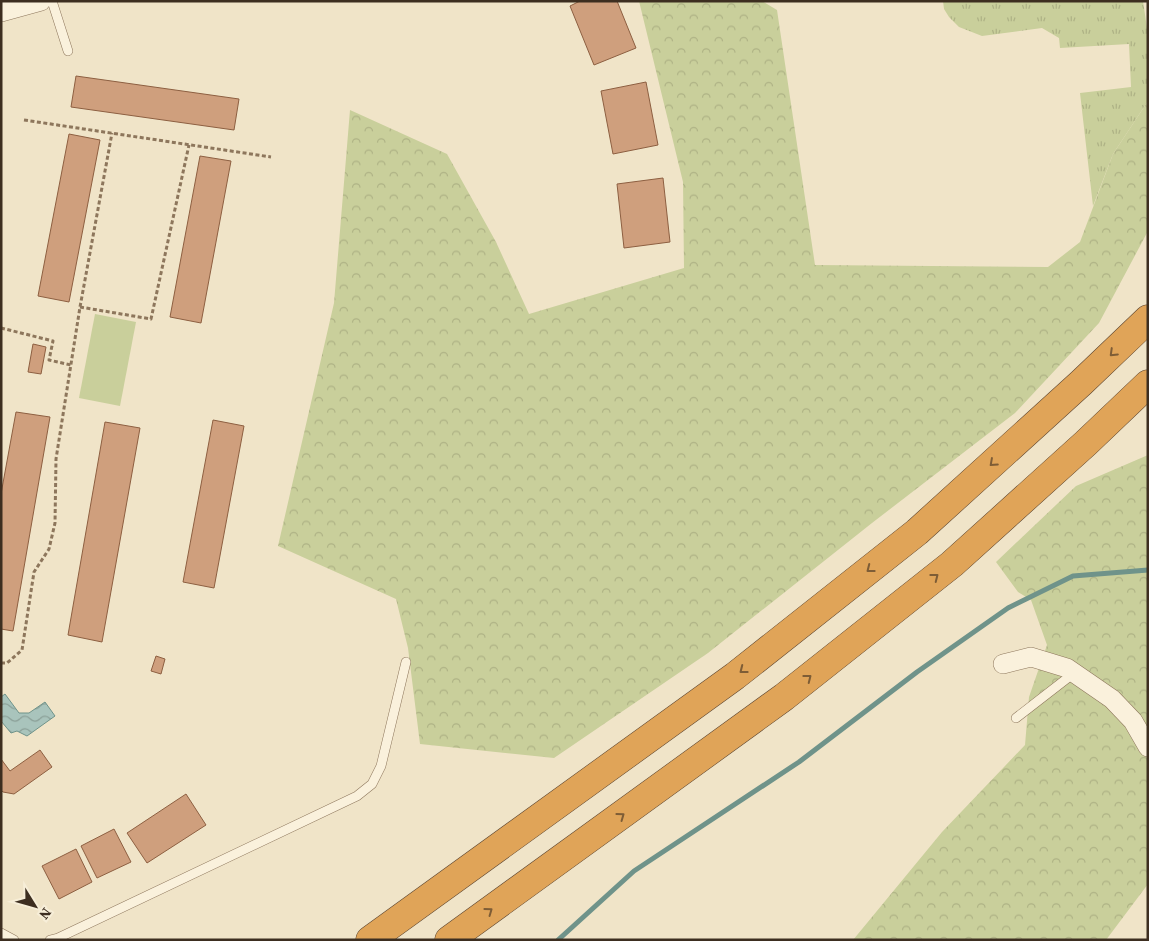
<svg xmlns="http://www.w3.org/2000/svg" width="1149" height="941" font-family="'Source Serif 4',serif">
  <defs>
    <pattern id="grass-tufts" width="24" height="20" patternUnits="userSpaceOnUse" patternTransform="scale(1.25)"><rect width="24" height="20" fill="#c9cf9b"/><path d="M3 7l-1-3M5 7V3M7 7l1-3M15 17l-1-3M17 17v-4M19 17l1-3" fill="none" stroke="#aeb285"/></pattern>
    <pattern id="forest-crowns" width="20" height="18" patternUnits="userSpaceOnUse" patternTransform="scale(1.25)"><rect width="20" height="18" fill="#c9cf9b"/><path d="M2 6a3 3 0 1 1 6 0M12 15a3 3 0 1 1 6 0" fill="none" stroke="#aeb285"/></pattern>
    <pattern id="water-waves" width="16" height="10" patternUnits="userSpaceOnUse" patternTransform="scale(1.25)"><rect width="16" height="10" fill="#a9c4bc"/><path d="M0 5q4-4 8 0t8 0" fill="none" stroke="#8ba098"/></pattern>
  </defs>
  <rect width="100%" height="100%" fill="#f0e4c8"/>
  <path fill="url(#grass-tufts)" d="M 943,1 L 1143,1 L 1148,35 L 1148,101 L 1113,154 L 1093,206 L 1080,93 L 1131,87 L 1129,44 L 1060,48 L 1059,38 L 1042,28 L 982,36 L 959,27 L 949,17 L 944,9 Z"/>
  <g fill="url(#forest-crowns)">
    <path d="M 639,1 L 762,1 L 777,10 L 815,265 L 1048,267 L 1080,242 L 1113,154 L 1148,101 L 1148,231 L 1099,323 L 1015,413 L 872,523 L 708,653 L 554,758 L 420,744 L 408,648 L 396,599 L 278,546 L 334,303 L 350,110 L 447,154 L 496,242 L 529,314 L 684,268 L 683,182 Z"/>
    <path d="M 1148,455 L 1148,884 L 1106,940 L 853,940 L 942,832 L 1025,745 L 1029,697 L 1047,645 L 1031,600 L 1018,592 L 996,562 L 1076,486 Z"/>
  </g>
  <path fill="#c9cf9b" d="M 95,314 L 136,322 L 120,406 L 79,398 Z"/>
  <path fill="url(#water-waves)" stroke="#6f938a" d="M 5,694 L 19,713 L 29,713 L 45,702 L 55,716 L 27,736 L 17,731 L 11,733 L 1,721 L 1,697 Z"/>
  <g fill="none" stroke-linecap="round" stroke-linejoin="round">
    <path stroke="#6f938a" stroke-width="5" d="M 558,940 L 634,871 L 799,762 L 917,672 L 1008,608 L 1073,576 L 1148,570"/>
  </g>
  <g fill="#cf9f7d" stroke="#8d5f41">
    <path d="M 580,1 L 617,1 L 636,48 L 594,65 L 570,6 Z"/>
    <path d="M 76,76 L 239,99 L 234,130 L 71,107 Z"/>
    <path d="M 646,82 L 658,145 L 613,154 L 601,91 Z"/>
    <path d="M 69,134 L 100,140 L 69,302 L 38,296 Z"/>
    <path d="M 200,156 L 231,161 L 201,323 L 170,317 Z"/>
    <path d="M 663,178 L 670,242 L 624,248 L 617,184 Z"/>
    <path d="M 33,344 L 46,347 L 41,374 L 28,372 Z"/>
    <path d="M 16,412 L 50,417 L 13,631 L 1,629 L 1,494 Z"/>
    <path d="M 213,420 L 244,426 L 214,588 L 183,582 Z"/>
    <path d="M 105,422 L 140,428 L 102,642 L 68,635 Z"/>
    <path d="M 156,656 L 165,659 L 161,674 L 151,671 Z"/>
    <path d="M 40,750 L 52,767 L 14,794 L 3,792 L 1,790 L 1,759 L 10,771 Z"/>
    <path d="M 186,794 L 206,825 L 147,863 L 127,833 Z"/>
    <path d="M 114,829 L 131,862 L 97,878 L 81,846 Z"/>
    <path d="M 76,849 L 92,882 L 59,899 L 42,866 Z"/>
  </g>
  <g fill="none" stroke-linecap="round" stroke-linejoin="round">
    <defs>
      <g id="lane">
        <path d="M 52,1 L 68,51"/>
        <path d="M 1016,718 L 1074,673"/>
        <path d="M 1,933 L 14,940"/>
        <path d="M 50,940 L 58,938 L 357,796 L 372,784 L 381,766 L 406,662"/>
      </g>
      <g id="street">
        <path d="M 1,12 L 41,1"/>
        <path d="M 1003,664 L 1031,657 L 1067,668 L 1112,699 L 1133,721 L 1148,747"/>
      </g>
      <g id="highway">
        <path d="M 370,940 L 735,676 L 917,532 L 1081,383 L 1148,319"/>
        <path d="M 449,940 L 784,697 L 952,564 L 1086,443 L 1148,384"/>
      </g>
    </defs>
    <use href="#lane" stroke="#8d765c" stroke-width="10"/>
    <use href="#street" stroke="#8d765c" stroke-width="20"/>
    <use href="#highway" stroke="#5b4430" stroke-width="29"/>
    <g stroke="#8d765c" stroke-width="3" stroke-dasharray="4 2.5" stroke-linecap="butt">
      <path d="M 24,120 L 271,157"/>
      <path d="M 80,307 L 151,319 L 189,145"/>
      <path d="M 1,328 L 53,341 L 49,360 L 71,365"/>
      <path d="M 1,663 L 7,663 L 22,650 L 34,572 L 49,549 L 55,523 L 56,459 L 80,307 L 112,133"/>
    </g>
    <use href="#lane" stroke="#faf1dc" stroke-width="9"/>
    <use href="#street" stroke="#faf1dc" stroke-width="19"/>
    <use href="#highway" stroke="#e0a458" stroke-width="28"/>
  </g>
  <defs><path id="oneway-chevron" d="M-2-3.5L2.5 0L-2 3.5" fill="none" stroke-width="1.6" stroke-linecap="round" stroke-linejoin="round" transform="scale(1.25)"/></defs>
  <g stroke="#7e5d36">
    <use href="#oneway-chevron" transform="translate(1113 353) rotate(136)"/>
    <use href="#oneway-chevron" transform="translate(993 463) rotate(138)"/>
    <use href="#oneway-chevron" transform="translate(870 569) rotate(142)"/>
    <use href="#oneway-chevron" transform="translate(935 577) rotate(-38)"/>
    <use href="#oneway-chevron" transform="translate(743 670) rotate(142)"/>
    <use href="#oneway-chevron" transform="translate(808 678) rotate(-38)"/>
    <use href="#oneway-chevron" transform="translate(621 816) rotate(-36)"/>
    <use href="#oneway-chevron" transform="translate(489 911) rotate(-36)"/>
  </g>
  <rect width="1149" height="941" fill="none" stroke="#3d2e20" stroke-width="5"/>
  <g transform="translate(35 906) rotate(127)" stroke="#f7eed8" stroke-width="4" paint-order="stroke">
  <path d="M0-4L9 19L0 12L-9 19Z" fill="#3d2e20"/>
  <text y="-8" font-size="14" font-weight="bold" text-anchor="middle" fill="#3d2e20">N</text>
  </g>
</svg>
